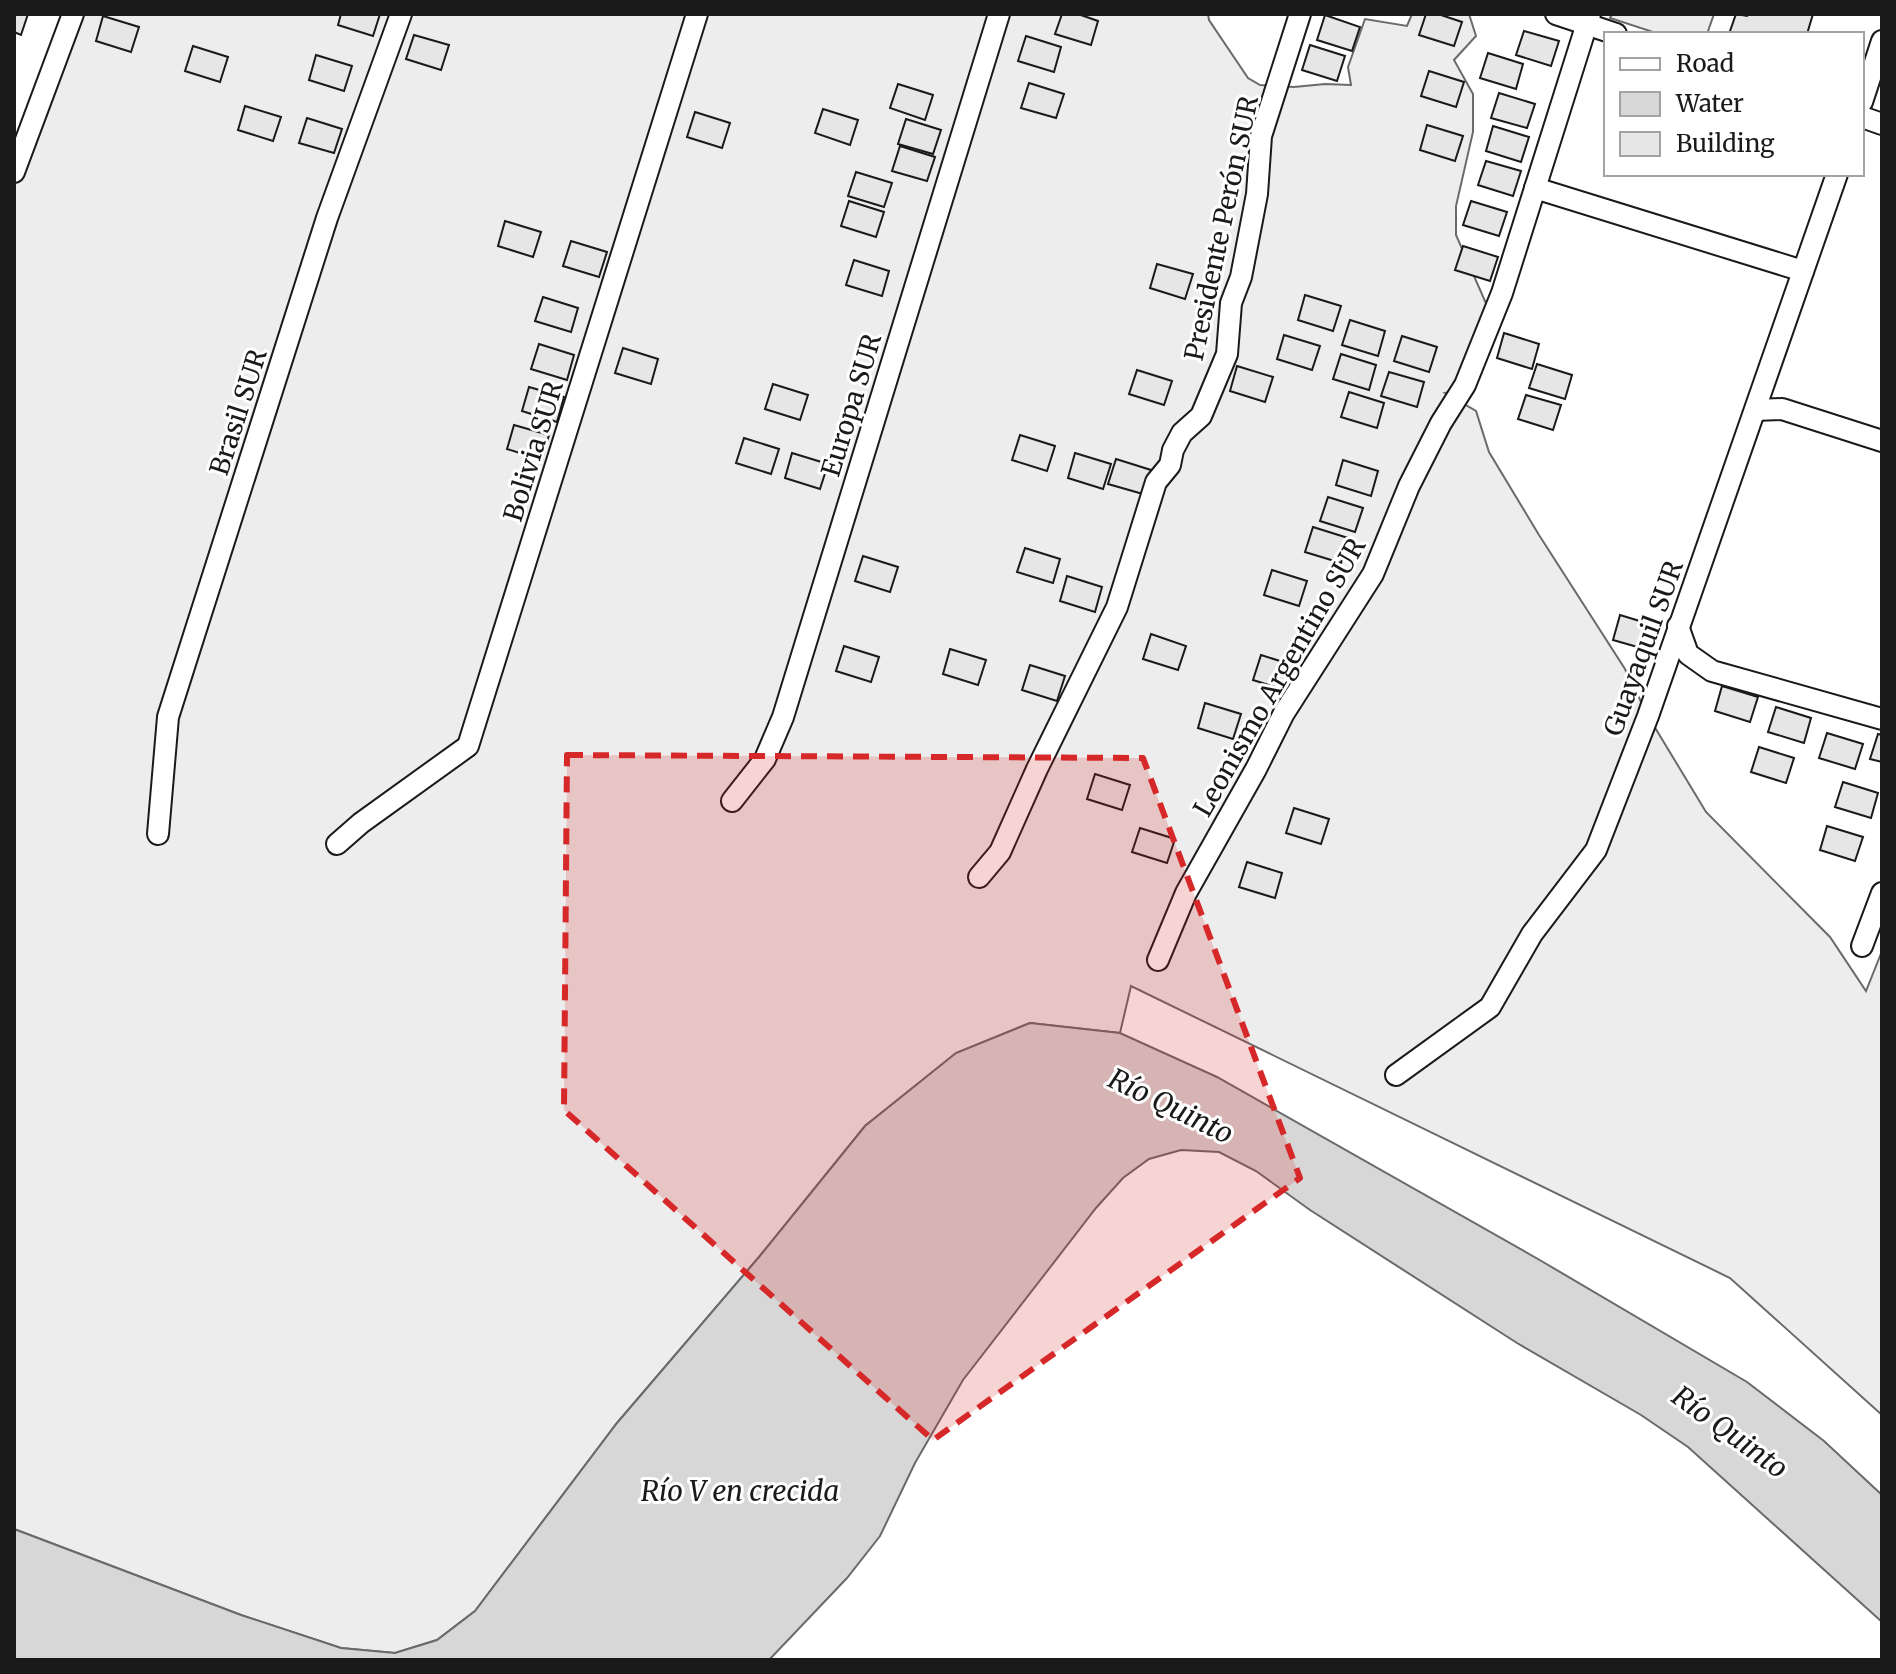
<svg xmlns="http://www.w3.org/2000/svg" width="1896" height="1674" font-family="Merriweather,serif">
  <rect width="100%" height="100%" fill="#fff"/>
  <g fill="#ededed" stroke="#6a6a6a" stroke-width="2">
    <path d="M 73,14 L 1208,14 L 1209,20 L 1248,78 L 1260,85 L 1294,87 L 1325,84 L 1351,85 L 1348,67 L 1365,19 L 1407,26 L 1412,14 L 1469,14 L 1476,36 L 1454,60 L 1473,94 L 1473,132 L 1456,206 L 1456,235 L 1492,317 L 1460,390 L 1445,393 L 1476,411 L 1489,452 L 1539,535 L 1625,669 L 1648,716 L 1706,812 L 1830,937 L 1866,991 L 1882,951 L 1882,1415 L 1730,1278 L 1131,986 L 1120,1033 L 1030,1023 L 956,1053 L 865,1126 L 759,1257 L 617,1423 L 475,1611 L 437,1640 L 395,1653 L 341,1648 L 241,1615 L 14,1529 L 14,172 Z"/>
    <path d="M 1612,14 L 1714,14 L 1707,34 L 1659,34 L 1610,18 Z"/>
  </g>
  <path fill="#d7d7d7" stroke="#6a6a6a" stroke-width="2" d="M 1030,1023 L 1120,1033 L 1217,1077 L 1538,1259 L 1747,1382 L 1824,1441 L 1882,1495 L 1882,1622 L 1688,1447 L 1641,1415 L 1517,1343 L 1310,1210 L 1256,1171 L 1219,1152 L 1181,1150 L 1149,1159 L 1123,1178 L 1096,1208 L 963,1380 L 915,1463 L 880,1536 L 847,1578 L 769,1660 L 14,1660 L 14,1529 L 241,1615 L 341,1648 L 395,1653 L 437,1640 L 475,1611 L 617,1423 L 759,1257 L 865,1126 L 956,1053 Z"/>
  <g fill="#e6e6e6" stroke="#1a1a1a" stroke-width="2">
    <path d="M 14,14 L 28,14 L 21,35 L 14,32 Z"/>
    <path d="M 341,14 L 380,14 L 373,36 L 338,25 Z"/>
    <path d="M 1062,14 L 1078,14 L 1098,21 L 1091,45 L 1055,34 Z"/>
    <path d="M 1426,14 L 1438,14 L 1462,22 L 1454,46 L 1419,35 Z"/>
    <path d="M 1736,14 L 1747,16 L 1748,14 L 1813,14 L 1807,34 L 1729,34 Z"/>
    <path d="M 1325,15 L 1360,27 L 1352,51 L 1317,40 Z"/>
    <path d="M 103,16 L 139,27 L 131,52 L 96,41 Z"/>
    <path d="M 1524,31 L 1559,41 L 1551,66 L 1516,55 Z"/>
    <path d="M 414,35 L 449,45 L 441,70 L 406,59 Z"/>
    <path d="M 1026,36 L 1061,47 L 1054,72 L 1018,61 Z"/>
    <path d="M 1310,45 L 1345,56 L 1337,81 L 1302,70 Z"/>
    <path d="M 193,46 L 228,57 L 220,82 L 185,71 Z"/>
    <path d="M 1488,53 L 1523,64 L 1516,89 L 1480,78 Z"/>
    <path d="M 316,55 L 352,66 L 344,91 L 309,80 Z"/>
    <path d="M 1429,71 L 1464,82 L 1456,107 L 1421,96 Z"/>
    <path d="M 1029,83 L 1064,94 L 1056,118 L 1021,108 Z"/>
    <path d="M 898,84 L 933,95 L 925,120 L 890,108 Z"/>
    <path d="M 1499,93 L 1535,104 L 1527,128 L 1491,118 Z"/>
    <path d="M 245,106 L 281,117 L 273,141 L 238,130 Z"/>
    <path d="M 823,109 L 858,120 L 850,145 L 815,133 Z"/>
    <path d="M 695,112 L 730,123 L 722,148 L 687,137 Z"/>
    <path d="M 307,118 L 342,129 L 334,153 L 299,143 Z"/>
    <path d="M 906,119 L 941,130 L 933,154 L 898,144 Z"/>
    <path d="M 1427,125 L 1463,136 L 1455,161 L 1420,150 Z"/>
    <path d="M 1493,126 L 1529,137 L 1521,162 L 1486,151 Z"/>
    <path d="M 900,146 L 935,157 L 927,181 L 892,171 Z"/>
    <path d="M 1486,161 L 1521,171 L 1513,196 L 1478,185 Z"/>
    <path d="M 856,172 L 892,183 L 884,207 L 848,196 Z"/>
    <path d="M 849,201 L 884,212 L 876,237 L 841,226 Z"/>
    <path d="M 1471,201 L 1507,212 L 1499,236 L 1463,225 Z"/>
    <path d="M 505,221 L 541,232 L 533,257 L 498,246 Z"/>
    <path d="M 571,241 L 607,252 L 599,277 L 563,266 Z"/>
    <path d="M 1463,246 L 1498,257 L 1490,281 L 1455,270 Z"/>
    <path d="M 854,260 L 889,271 L 882,296 L 846,285 Z"/>
    <path d="M 1157,264 L 1193,274 L 1185,299 L 1150,288 Z"/>
    <path d="M 1305,295 L 1341,306 L 1333,331 L 1298,320 Z"/>
    <path d="M 543,297 L 578,308 L 571,332 L 535,321 Z"/>
    <path d="M 1350,320 L 1385,331 L 1378,356 L 1342,345 Z"/>
    <path d="M 1504,333 L 1539,344 L 1532,369 L 1497,358 Z"/>
    <path d="M 1284,335 L 1320,346 L 1312,370 L 1277,359 Z"/>
    <path d="M 1402,336 L 1437,347 L 1429,372 L 1394,361 Z"/>
    <path d="M 539,344 L 574,355 L 567,380 L 531,369 Z"/>
    <path d="M 623,348 L 658,359 L 651,384 L 615,373 Z"/>
    <path d="M 1341,354 L 1376,365 L 1369,390 L 1333,379 Z"/>
    <path d="M 1537,364 L 1572,375 L 1565,399 L 1529,388 Z"/>
    <path d="M 1237,366 L 1273,377 L 1265,402 L 1230,391 Z"/>
    <path d="M 1137,370 L 1172,381 L 1164,405 L 1129,394 Z"/>
    <path d="M 1389,372 L 1424,382 L 1417,407 L 1381,396 Z"/>
    <path d="M 773,384 L 808,395 L 800,420 L 765,409 Z"/>
    <path d="M 529,387 L 564,397 L 557,422 L 522,411 Z"/>
    <path d="M 1349,392 L 1384,403 L 1377,428 L 1341,417 Z"/>
    <path d="M 1526,395 L 1561,405 L 1553,430 L 1518,419 Z"/>
    <path d="M 514,425 L 549,435 L 542,460 L 507,449 Z"/>
    <path d="M 1020,435 L 1055,446 L 1047,471 L 1012,460 Z"/>
    <path d="M 744,438 L 779,449 L 771,474 L 736,463 Z"/>
    <path d="M 792,453 L 828,464 L 820,489 L 785,478 Z"/>
    <path d="M 1075,453 L 1111,464 L 1103,489 L 1068,478 Z"/>
    <path d="M 1116,459 L 1151,470 L 1143,494 L 1108,484 Z"/>
    <path d="M 1343,460 L 1378,471 L 1371,496 L 1336,485 Z"/>
    <path d="M 1328,497 L 1363,508 L 1355,532 L 1320,521 Z"/>
    <path d="M 1313,527 L 1348,538 L 1341,563 L 1305,552 Z"/>
    <path d="M 1025,548 L 1060,559 L 1053,583 L 1017,572 Z"/>
    <path d="M 863,556 L 898,567 L 890,592 L 855,581 Z"/>
    <path d="M 1272,570 L 1307,581 L 1299,606 L 1264,595 Z"/>
    <path d="M 1067,576 L 1102,587 L 1095,612 L 1060,601 Z"/>
    <path d="M 1620,615 L 1656,626 L 1648,650 L 1613,640 Z"/>
    <path d="M 1151,634 L 1186,646 L 1178,670 L 1143,659 Z"/>
    <path d="M 844,646 L 879,657 L 871,682 L 836,671 Z"/>
    <path d="M 950,649 L 986,660 L 978,685 L 943,674 Z"/>
    <path d="M 1261,655 L 1296,666 L 1288,691 L 1253,680 Z"/>
    <path d="M 1030,665 L 1065,676 L 1057,701 L 1022,690 Z"/>
    <path d="M 1722,686 L 1758,697 L 1750,722 L 1715,711 Z"/>
    <path d="M 1205,703 L 1241,714 L 1233,739 L 1198,728 Z"/>
    <path d="M 1776,707 L 1811,718 L 1804,743 L 1768,732 Z"/>
    <path d="M 1827,733 L 1863,744 L 1855,769 L 1819,758 Z"/>
    <path d="M 1878,734 L 1882,735 L 1882,762 L 1870,759 Z"/>
    <path d="M 1759,747 L 1794,758 L 1786,783 L 1751,772 Z"/>
    <path d="M 1095,774 L 1130,785 L 1122,810 L 1087,799 Z"/>
    <path d="M 1843,782 L 1878,793 L 1871,818 L 1835,807 Z"/>
    <path d="M 1294,808 L 1329,819 L 1321,844 L 1286,833 Z"/>
    <path d="M 1827,826 L 1863,837 L 1855,861 L 1820,850 Z"/>
    <path d="M 1140,828 L 1175,839 L 1167,863 L 1132,852 Z"/>
    <path d="M 1247,862 L 1282,873 L 1275,898 L 1239,887 Z"/>
  </g>
  <g fill="none" stroke-linecap="round" stroke-linejoin="round">
    <defs>
      <g id="minor">
        <path d="M 1556,14 L 1616,34"/>
        <path d="M 1862,102 L 1882,41"/>
        <path d="M 1862,117 L 1882,124"/>
        <path d="M 14,172 L 73,14"/>
        <path d="M 1535,188 L 1803,271"/>
        <path d="M 1756,410 L 1782,409 L 1882,441"/>
        <path d="M 1678,626 L 1688,654 L 1712,671 L 1882,719"/>
        <path d="M 732,801 L 765,759 L 783,717 L 999,14"/>
        <path d="M 158,834 L 168,717 L 327,218 L 401,14"/>
        <path d="M 337,844 L 361,823 L 468,746 L 697,14"/>
        <path d="M 979,877 L 1000,852 L 1037,769 L 1117,607 L 1156,482 L 1170,465 L 1173,450 L 1182,433 L 1201,416 L 1227,354 L 1231,303 L 1241,277 L 1257,194 L 1261,136 L 1300,14"/>
        <path d="M 1862,946 L 1882,893"/>
        <path d="M 1158,960 L 1186,893 L 1256,769 L 1284,713 L 1373,574 L 1409,486 L 1441,423 L 1465,385 L 1502,293 L 1590,14"/>
        <path d="M 1396,1075 L 1490,1007 L 1532,934 L 1596,850 L 1648,716 L 1837,174"/>
      </g>
    </defs>
    <use href="#minor" stroke="#1a1a1a" stroke-width="24"/>
    <use href="#minor" stroke="#fff" stroke-width="20"/>
  </g>
  <path fill="#d62828" fill-opacity="0.2" stroke="#d62828" stroke-width="6" stroke-dasharray="16 10" stroke-linejoin="round" d="M 567,755 L 1143,758 L 1300,1178 L 933,1440 L 564,1110 Z"/>
  <g text-anchor="middle" dominant-baseline="central" stroke-width="6" stroke-linejoin="round" paint-order="stroke">
    <g font-size="26" fill="#1a1a1a" stroke="#fff">
      <text transform="translate(1221 228) rotate(-78)">Presidente Perón SUR</text>
      <text transform="translate(851 405) rotate(-73)">Europa SUR</text>
      <text transform="translate(238 412) rotate(-72)">Brasil SUR</text>
      <text transform="translate(533 451) rotate(-73)">Bolivia SUR</text>
      <text transform="translate(1643 648) rotate(-70)">Guayaquil SUR</text>
      <text transform="translate(1279 677) rotate(-60)">Leonismo Argentino SUR</text>
    </g>
    <g font-size="28" font-style="italic" fill="#1a1a1a" stroke="#fff">
      <text transform="translate(1171 1106) rotate(26)">Río Quinto</text>
      <text transform="translate(1730 1432) rotate(36)">Río Quinto</text>
      <text x="740" y="1491">Río V en crecida</text>
    </g>
  </g>
  <rect width="1896" height="1674" fill="none" stroke="#1a1a1a" stroke-width="32"/>
  <rect x="1604" y="32" width="260" height="144" fill="#ffffff" stroke="#a3a3a3" stroke-width="2"/>
  <rect x="1620" y="58" width="40" height="12" fill="#ffffff" stroke="#a3a3a3" stroke-width="2"/>
  <text x="1676" y="72" font-size="24" fill="#1a1a1a">Road</text>
  <rect x="1620" y="92" width="40" height="24" fill="#d7d7d7" stroke="#a3a3a3" stroke-width="2"/>
  <text x="1676" y="112" font-size="24" fill="#1a1a1a">Water</text>
  <rect x="1620" y="132" width="40" height="24" fill="#e6e6e6" stroke="#a3a3a3" stroke-width="2"/>
  <text x="1676" y="152" font-size="24" fill="#1a1a1a">Building</text>
</svg>
